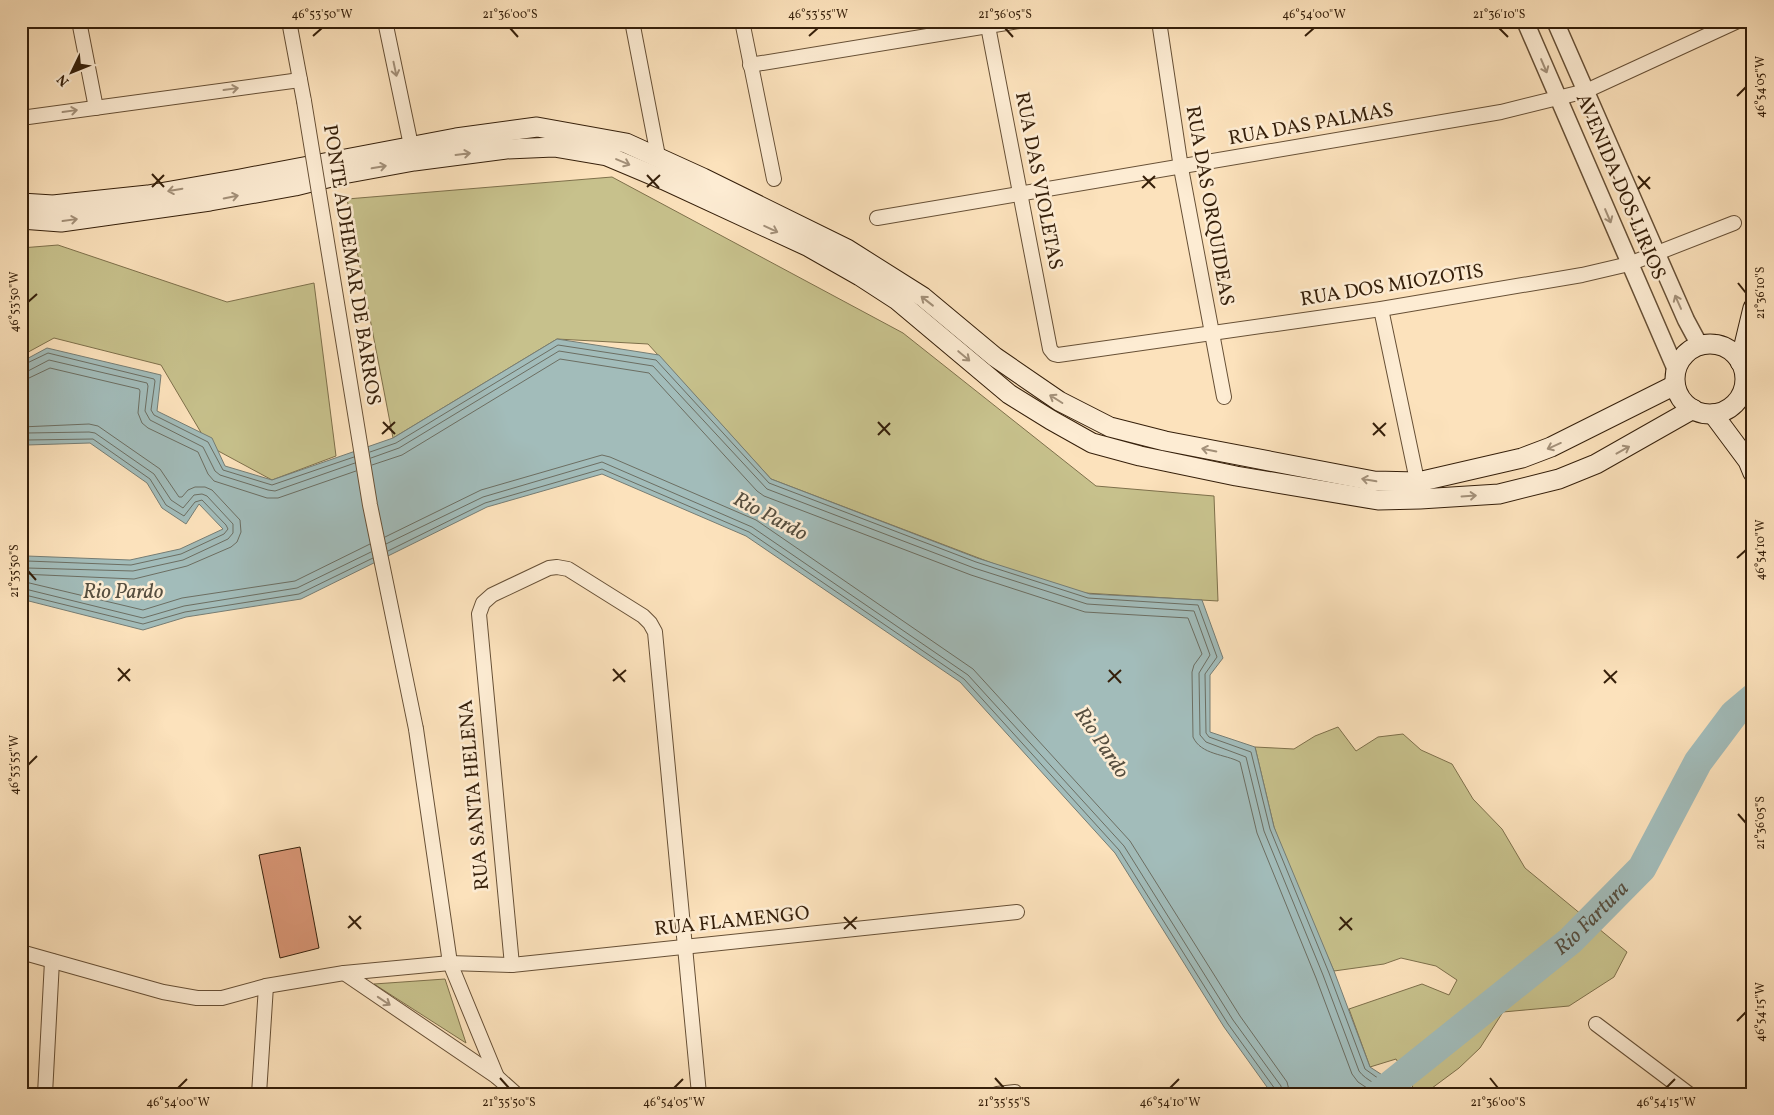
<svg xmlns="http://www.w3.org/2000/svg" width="1774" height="1115" font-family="Vollkorn,serif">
  <rect width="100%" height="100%" fill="#fce2bc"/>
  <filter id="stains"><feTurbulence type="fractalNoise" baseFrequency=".004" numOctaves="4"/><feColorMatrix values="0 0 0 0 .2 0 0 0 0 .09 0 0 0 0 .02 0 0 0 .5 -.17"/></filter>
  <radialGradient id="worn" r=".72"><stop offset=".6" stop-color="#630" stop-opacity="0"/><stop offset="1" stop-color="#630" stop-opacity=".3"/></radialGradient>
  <g fill="#c7c18c" stroke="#7e704b">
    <path d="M 612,177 L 903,333 L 1096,486 L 1214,496 L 1218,601 L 1068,592 L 771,479 L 648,344 L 557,339 L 393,438 L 347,199 Z"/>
    <path d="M 58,245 L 227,302 L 314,283 L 336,456 L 272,480 L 209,446 L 161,365 L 54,338 L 21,356 L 21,248 Z"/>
    <path d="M 1338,727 L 1356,751 L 1378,737 L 1403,734 L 1421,750 L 1452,764 L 1473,799 L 1502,829 L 1525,868 L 1627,952 L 1614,977 L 1569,1006 L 1503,1012 L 1480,1048 L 1459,1068 L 1424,1094 L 1417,1094 L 1396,1059 L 1370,1067 L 1349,1009 L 1422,984 L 1449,995 L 1457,980 L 1436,966 L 1401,958 L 1384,964 L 1334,971 L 1289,871 L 1274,827 L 1255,747 L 1294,749 L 1315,736 Z"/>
    <path d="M 445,979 L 466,1043 L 374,984 Z"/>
  </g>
  <path fill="#a2bcba" stroke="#767d74" d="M 557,339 L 659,355 L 771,479 L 977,558 L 1090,594 L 1202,600 L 1223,658 L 1210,675 L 1210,732 L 1255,747 L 1274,827 L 1334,971 L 1370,1067 L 1393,1082 L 1399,1094 L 1272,1094 L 1224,1027 L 1115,853 L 960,682 L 746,536 L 602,474 L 487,507 L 301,599 L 186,617 L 143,630 L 21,599 L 21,552 L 27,556 L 130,560 L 180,549 L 223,529 L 199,504 L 186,524 L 162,508 L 147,483 L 90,443 L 27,445 L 21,450 L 21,362 L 47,348 L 161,375 L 157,411 L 212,438 L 225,466 L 272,480 L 393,438 Z"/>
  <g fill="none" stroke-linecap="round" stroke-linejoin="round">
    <g stroke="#6c6e62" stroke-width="1">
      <path d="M 21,366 L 48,353 L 154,379 L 155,381 L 151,410 L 154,415 L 208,442 L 223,470 L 272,485 L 354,457"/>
      <path d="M 21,372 L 28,371 L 49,360 L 147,383 L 148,386 L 145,411 L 150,420 L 203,447 L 215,471 L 220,475 L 268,490 L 275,491 L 355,463"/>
      <path d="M 21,379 L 29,378 L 50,368 L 139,389 L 140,391 L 138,413 L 142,423 L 148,428 L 198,452 L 208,474 L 214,481 L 267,498 L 278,498 L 356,471"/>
      <path d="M 21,427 L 89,424 L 98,426 L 160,469 L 179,497 L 182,497 L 188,490 L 195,487 L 205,487 L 212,490 L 240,520 L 241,532 L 237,542 L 231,547 L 187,566 L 134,579 L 21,574"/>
      <path d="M 21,435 L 27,433 L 89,432 L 95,433 L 154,474 L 171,500 L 183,508 L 194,495 L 202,494 L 207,496 L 233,524 L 233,533 L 228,539 L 183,560 L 133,571 L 27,568 L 21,566"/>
      <path d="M 21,443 L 27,440 L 93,439 L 150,479 L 166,505 L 184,516 L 195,502 L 202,500 L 226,525 L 228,529 L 224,534 L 181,554 L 131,565 L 27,561 L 21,558"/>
      <path d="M 370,452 L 396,443 L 558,345 L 656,360 L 769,483 L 976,562 L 1088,598 L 1198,605 L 1217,657 L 1205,674 L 1206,733 L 1209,737 L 1251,752 L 1270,829 L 1329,973 L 1365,1069 L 1389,1086 L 1393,1094"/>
      <path d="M 371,458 L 399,448 L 559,351 L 653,366 L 767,489 L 974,568 L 1087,604 L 1194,611 L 1210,655 L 1199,673 L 1200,735 L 1206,742 L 1246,757 L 1264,831 L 1323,975 L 1359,1071 C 1366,1081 1380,1084 1386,1094"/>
      <path d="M 372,465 L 402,455 L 560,359 L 649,373 L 757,491 L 764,496 L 971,575 L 1085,612 L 1188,618 L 1202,654 L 1194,665 L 1192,672 L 1193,737 C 1201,755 1225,754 1240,762 L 1257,833 L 1316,978 L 1352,1074 L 1358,1082 L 1376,1094"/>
      <path d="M 385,537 L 481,490 L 602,455 L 610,457 L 756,520 L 973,669 L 1130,841 L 1240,1016 L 1287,1082 L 1290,1094"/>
      <path d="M 386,544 L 483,497 L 602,462 L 752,527 L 968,675 L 1124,846 L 1233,1020 L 1281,1086 L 1282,1094"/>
      <path d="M 388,551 L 485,503 L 602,469 L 749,532 L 964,679 L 1119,850 L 1228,1024 L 1275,1089 L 1276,1094"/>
      <path d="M 21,581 L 143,610 L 182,598 L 295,581 L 370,544"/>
      <path d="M 21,588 L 143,618 L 184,606 L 297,588 L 371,552"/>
      <path d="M 21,594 L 143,624 L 185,612 L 299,594 L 373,558"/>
    </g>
    <path stroke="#a2bcba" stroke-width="29" id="s1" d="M 1379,1094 L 1570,941 L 1642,868 L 1698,762 L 1734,714 L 1753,698"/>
  </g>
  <path fill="#da9676" stroke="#351f0a" d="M 300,847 L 319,948 L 280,958 L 259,855 Z"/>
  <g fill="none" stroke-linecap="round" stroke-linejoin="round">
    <defs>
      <g id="minor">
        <path d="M 79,21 L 96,108"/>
        <path d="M 289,21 L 304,101"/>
        <path d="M 385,21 L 413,155"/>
        <path d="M 632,21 L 658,156"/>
        <path d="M 742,21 L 774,179"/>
        <path d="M 987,21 L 1050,349 L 1054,354 L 1058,355 L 1381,309 L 1582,275 L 1629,264 L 1734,223"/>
        <path d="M 1159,21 L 1181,168 L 1224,397"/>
        <path d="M 750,65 L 1019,21"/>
        <path d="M 21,118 L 300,80"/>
        <path d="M 877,218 L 1501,112 L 1586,91 L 1738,21"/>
        <path d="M 1381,309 L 1419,490"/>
        <path d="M 416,729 L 450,963 L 497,1077"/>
        <path d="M 21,952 L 163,992 L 197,998 L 222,998 L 266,986 L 344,973 L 450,963 L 512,965 L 1017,912"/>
        <path d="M 512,965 L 479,614 L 483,603 L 492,595 L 549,568 L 557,567 L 568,569 L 643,616 L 650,623 L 655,632 L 699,1094"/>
        <path d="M 344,973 L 497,1077 L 516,1094"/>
        <path d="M 1596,1024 L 1689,1094"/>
        <path d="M 45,1094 L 52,961"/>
        <path d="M 259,1094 L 266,986"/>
        <path d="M 997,1094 L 1015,1092"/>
      </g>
      <g id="tertiary">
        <path d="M 1525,21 L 1676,370"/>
        <path d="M 1555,21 L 1657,254 L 1686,320 L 1700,346"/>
      </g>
      <g id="secondary">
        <path d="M 21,203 L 53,205 L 148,195 L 240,179 L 456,138 L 537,127 L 626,143 L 703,178 L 847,249 L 923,297 L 995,357 L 1059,401 L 1110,427 L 1165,441 L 1374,481 L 1418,482 L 1522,458 L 1551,447 L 1675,385"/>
        <path d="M 21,219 L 61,222 L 210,201 L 295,186 L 343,174 L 414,161 L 506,149 L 554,147 L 607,156 L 664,180 L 809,247 L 860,276 L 897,300 L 1009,394 L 1051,420 L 1092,443 L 1140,456 L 1236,476 L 1378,500 L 1420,499 L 1499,494 L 1559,479 L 1596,464 L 1693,409"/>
        <circle cx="1710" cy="379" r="35"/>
        <path d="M 1740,362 L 1753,308"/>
        <path d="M 1713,414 L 1748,461 L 1753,473"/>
      </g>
    </defs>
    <use href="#minor" stroke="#675036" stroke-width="16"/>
    <use href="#tertiary" stroke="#675036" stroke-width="19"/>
    <use href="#secondary" stroke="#351f0a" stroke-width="21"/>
    <use href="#minor" stroke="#fdecd3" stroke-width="14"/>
    <use href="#tertiary" stroke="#fdecd3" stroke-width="16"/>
    <use href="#secondary" stroke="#fdecd3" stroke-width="19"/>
    <defs>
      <path id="minor-bridge" d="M 304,101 L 370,505 L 416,729"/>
    </defs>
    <use href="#minor-bridge" stroke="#675036" stroke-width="16" stroke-linecap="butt"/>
    <use href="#minor-bridge" stroke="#fdecd3" stroke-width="14"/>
  </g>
  <defs><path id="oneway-shaft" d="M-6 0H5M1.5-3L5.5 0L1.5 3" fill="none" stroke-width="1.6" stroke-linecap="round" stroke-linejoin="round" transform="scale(1.25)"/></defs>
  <g stroke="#a39079">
    <use href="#oneway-shaft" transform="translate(1544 66) rotate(67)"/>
    <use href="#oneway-shaft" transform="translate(395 69) rotate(78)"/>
    <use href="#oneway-shaft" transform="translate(231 89) rotate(-8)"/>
    <use href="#oneway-shaft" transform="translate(70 111) rotate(-8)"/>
    <use href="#oneway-shaft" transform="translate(463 154) rotate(-7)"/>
    <use href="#oneway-shaft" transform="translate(623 162) rotate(23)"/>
    <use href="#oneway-shaft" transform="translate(379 167) rotate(-10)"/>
    <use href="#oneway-shaft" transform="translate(175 190) rotate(170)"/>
    <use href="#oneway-shaft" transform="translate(231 197) rotate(-11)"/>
    <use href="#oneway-shaft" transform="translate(1608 216) rotate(67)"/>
    <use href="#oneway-shaft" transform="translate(70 220) rotate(-8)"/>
    <use href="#oneway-shaft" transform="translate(771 229) rotate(25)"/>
    <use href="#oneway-shaft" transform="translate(927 301) rotate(-142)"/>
    <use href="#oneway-shaft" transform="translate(1678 302) rotate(-114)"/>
    <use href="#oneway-shaft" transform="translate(964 356) rotate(40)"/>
    <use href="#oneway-shaft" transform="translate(1056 399) rotate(-148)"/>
    <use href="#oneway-shaft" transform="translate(1554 446) rotate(156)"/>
    <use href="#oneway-shaft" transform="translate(1209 450) rotate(-169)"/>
    <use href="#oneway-shaft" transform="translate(1623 450) rotate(-29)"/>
    <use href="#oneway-shaft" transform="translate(1369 480) rotate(-170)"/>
    <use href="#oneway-shaft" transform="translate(1469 496) rotate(-4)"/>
    <use href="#oneway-shaft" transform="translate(384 1001) rotate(34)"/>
  </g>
  <path fill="none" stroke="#351f0a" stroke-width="2" d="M 510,28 L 518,37M 1005,28 L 1013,37M 1499,28 L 1508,37M 313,36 L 322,28M 809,36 L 818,28M 1305,36 L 1314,28M 1737,96 L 1746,87M 152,174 L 164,187M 647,175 L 659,188M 1143,176 L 1155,188M 1638,176 L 1650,189M 152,187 L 164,175M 647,187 L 660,175M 1142,188 L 1155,176M 1638,189 L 1650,177M 1738,283 L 1746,293M 28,302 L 37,294M 383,422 L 395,434M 878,422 L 890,435M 1373,423 L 1385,436M 382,434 L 395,422M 878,435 L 890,423M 1373,435 L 1386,423M 1737,558 L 1746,550M 28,571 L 36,580M 118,668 L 130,681M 613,669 L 625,682M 1109,670 L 1121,683M 1604,670 L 1616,683M 118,681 L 130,669M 613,681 L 626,670M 1108,682 L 1121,670M 1604,683 L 1617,671M 28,765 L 37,756M 1738,814 L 1746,823M 349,916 L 361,929M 844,917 L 856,929M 1340,917 L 1352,930M 348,928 L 361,916M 844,929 L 857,917M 1339,930 L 1352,918M 1737,1021 L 1746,1012M 500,1078 L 509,1088M 995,1078 L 1004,1088M 1490,1078 L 1498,1088M 178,1088 L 187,1079M 674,1088 L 683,1079M 1170,1088 L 1179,1079M 1666,1088 L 1675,1079"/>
  <g text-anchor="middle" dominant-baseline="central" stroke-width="5" stroke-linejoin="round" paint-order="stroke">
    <g font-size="20" fill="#351f0a" stroke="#fdecd3">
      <text transform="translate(1311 125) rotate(-10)">RUA DAS PALMAS</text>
      <text transform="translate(1038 181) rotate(79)">RUA DAS VIOLETAS</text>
      <text transform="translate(1620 187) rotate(67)">AVENIDA DOS LIRIOS</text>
      <text transform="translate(1209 206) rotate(80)">RUA DAS ORQUIDEAS</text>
      <text transform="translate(351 265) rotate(81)">PONTE ADHEMAR DE BARROS</text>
      <text transform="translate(1392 286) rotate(-9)">RUA DOS MIOZOTIS</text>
      <text transform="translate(475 795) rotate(-95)">RUA SANTA HELENA</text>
      <text transform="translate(732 922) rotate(-6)">RUA FLAMENGO</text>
    </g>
    <g font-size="21" font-style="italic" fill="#564e3f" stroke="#fdecd3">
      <text transform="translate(770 517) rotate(28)">Rio Pardo</text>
      <text x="123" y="592">Rio Pardo</text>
      <text transform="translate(1101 743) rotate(56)">Rio Pardo</text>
      <text stroke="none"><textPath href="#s1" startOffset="276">Rio Fartura</textPath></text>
    </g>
  </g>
  <rect width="1774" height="1115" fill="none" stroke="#fce2bc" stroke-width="55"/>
  <g transform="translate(72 72) rotate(227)" stroke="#fdecd3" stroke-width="4" paint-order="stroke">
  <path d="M0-4L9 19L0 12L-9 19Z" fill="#351f0a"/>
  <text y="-8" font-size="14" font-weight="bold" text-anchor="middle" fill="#351f0a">N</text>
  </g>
  <rect x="28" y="28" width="1718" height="1060" fill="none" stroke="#351f0a" stroke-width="2"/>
  <g font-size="12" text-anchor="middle" fill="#351f0a">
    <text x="322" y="18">46°53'50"W</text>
    <text x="510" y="18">21°36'00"S</text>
    <text x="818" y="18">46°53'55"W</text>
    <text x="1005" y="18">21°36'05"S</text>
    <text x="1314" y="18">46°54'00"W</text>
    <text x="1499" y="18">21°36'10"S</text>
    <text transform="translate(1760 87) rotate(-90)" y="4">46°54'05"W</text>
    <text transform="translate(1760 293) rotate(-90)" y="4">21°36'10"S</text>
    <text transform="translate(14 302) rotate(-90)" y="4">46°53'50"W</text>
    <text transform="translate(1760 550) rotate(-90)" y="4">46°54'10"W</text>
    <text transform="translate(14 571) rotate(-90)" y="4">21°35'50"S</text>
    <text transform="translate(14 765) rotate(-90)" y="4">46°53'55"W</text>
    <text transform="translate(1760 823) rotate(-90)" y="4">21°36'05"S</text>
    <text transform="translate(1760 1012) rotate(-90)" y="4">46°54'15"W</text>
    <text x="178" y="1106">46°54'00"W</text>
    <text x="509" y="1106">21°35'50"S</text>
    <text x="674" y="1106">46°54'05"W</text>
    <text x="1004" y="1106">21°35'55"S</text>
    <text x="1170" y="1106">46°54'10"W</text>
    <text x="1498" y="1106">21°36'00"S</text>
    <text x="1666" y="1106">46°54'15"W</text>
  </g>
  <rect width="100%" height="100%" filter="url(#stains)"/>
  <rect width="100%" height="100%" fill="url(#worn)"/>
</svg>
